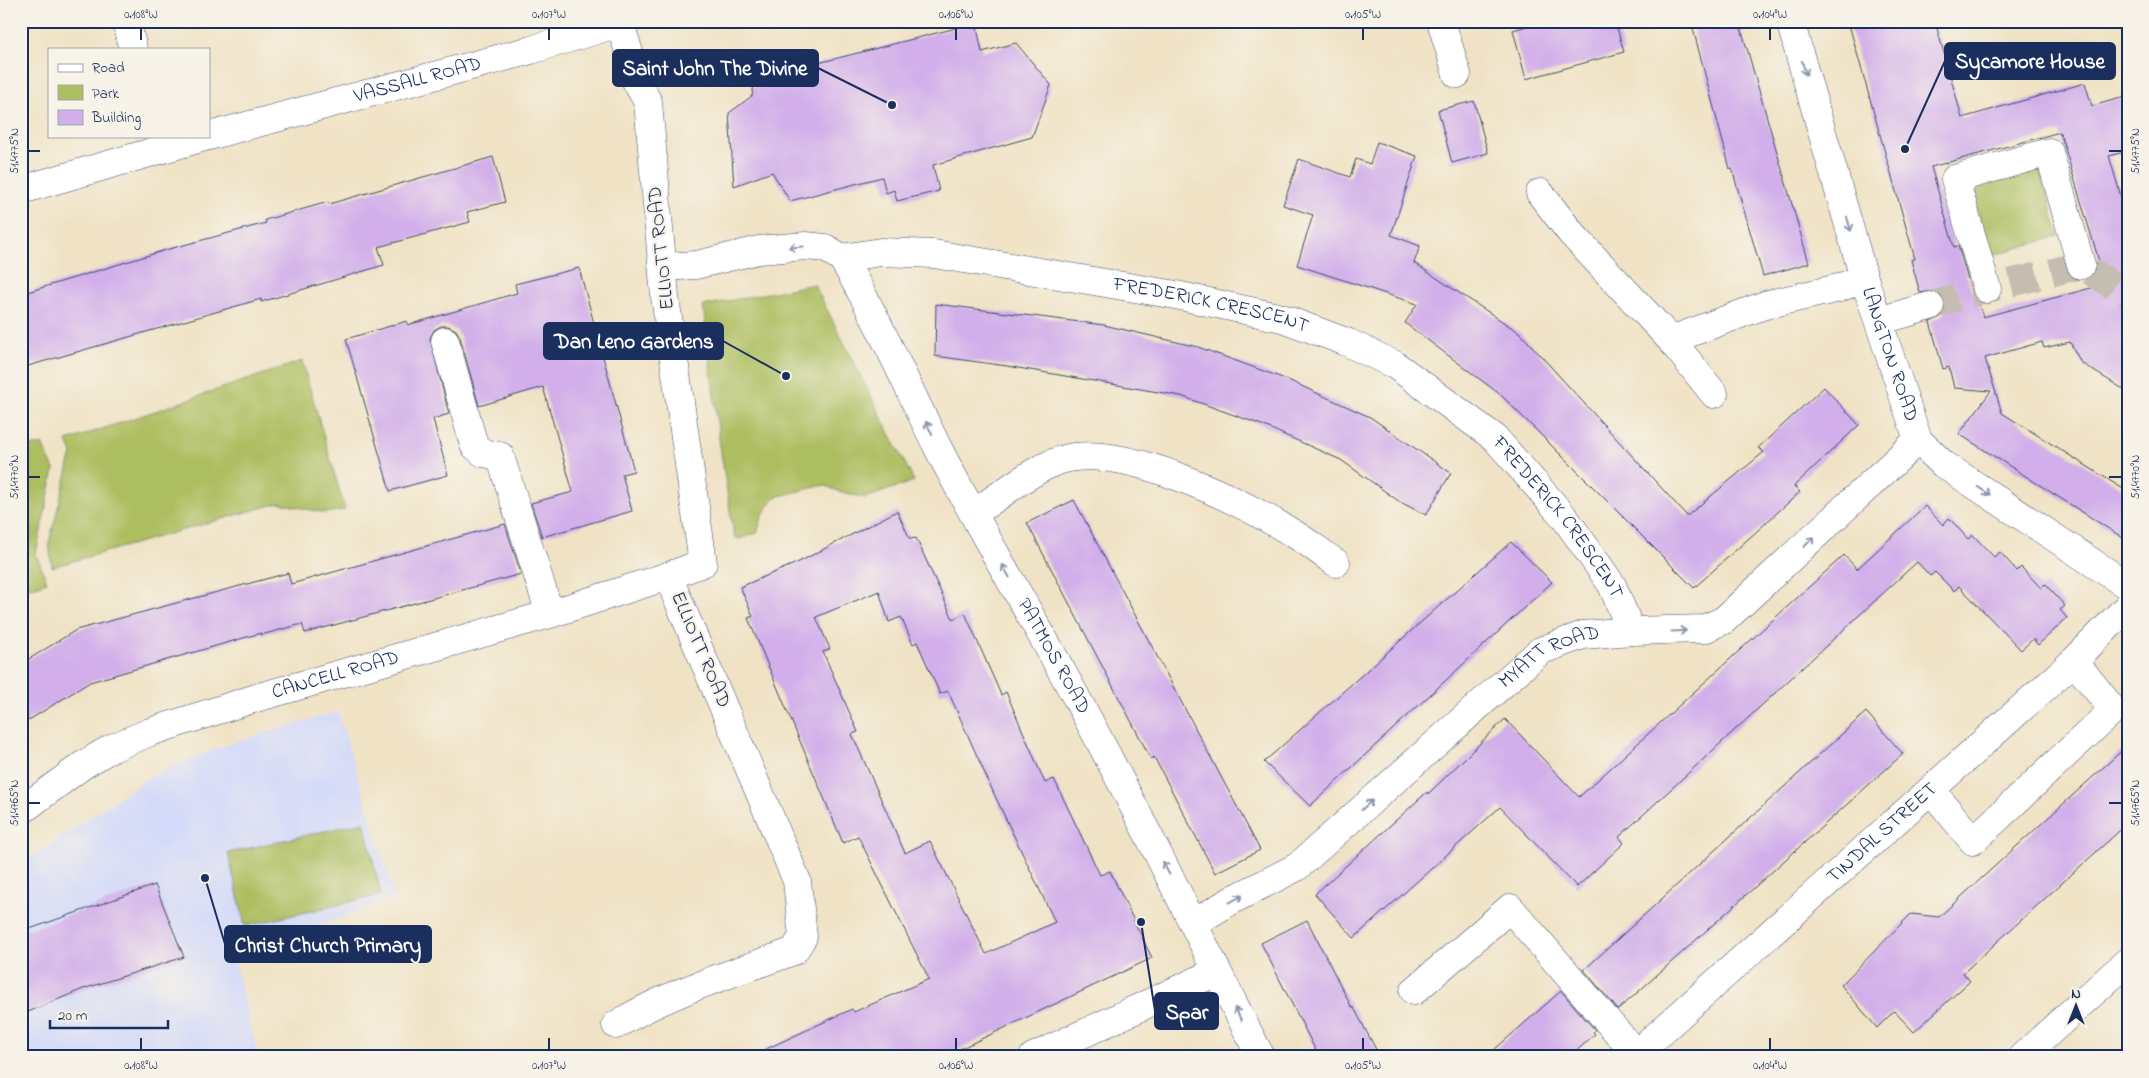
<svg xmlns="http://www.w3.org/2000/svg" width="2149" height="1078" font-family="'Indie Flower',sans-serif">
  <rect width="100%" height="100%" fill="#f7f3e8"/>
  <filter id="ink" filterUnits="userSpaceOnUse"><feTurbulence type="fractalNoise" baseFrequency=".02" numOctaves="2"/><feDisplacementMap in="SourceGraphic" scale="10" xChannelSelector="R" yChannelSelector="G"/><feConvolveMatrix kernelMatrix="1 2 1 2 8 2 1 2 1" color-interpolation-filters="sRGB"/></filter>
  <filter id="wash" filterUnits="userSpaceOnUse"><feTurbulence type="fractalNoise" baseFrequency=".0096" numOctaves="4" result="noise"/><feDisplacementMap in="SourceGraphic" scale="20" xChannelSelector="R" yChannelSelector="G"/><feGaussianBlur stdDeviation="1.12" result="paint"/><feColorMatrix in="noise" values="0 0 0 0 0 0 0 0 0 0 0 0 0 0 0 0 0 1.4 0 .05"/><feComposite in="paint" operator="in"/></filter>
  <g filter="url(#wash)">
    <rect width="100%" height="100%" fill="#f0e2c4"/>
    <path fill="#d3d9f9" d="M 338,712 L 395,897 L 234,959 L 258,1057 L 21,1057 L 21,864 L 149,777 L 204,753 L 273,730 Z"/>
    <g fill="#adbe61" stroke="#647660">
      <path d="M 2039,166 L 2059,236 L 1990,256 L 1970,185 Z"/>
      <path d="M 814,284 L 914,481 L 865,498 L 838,491 L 824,485 L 775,497 L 763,514 L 757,533 L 739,539 L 734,536 L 720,446 L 703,306 Z"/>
      <path d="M 302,361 L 345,510 L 325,513 L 279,503 L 52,567 L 49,543 L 72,453 L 67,441 Z"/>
      <path d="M 42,444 L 54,469 L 36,554 L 47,582 L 21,591 L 21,449 Z"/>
      <path d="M 364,822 L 381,895 L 245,926 L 228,853 Z"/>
    </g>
    <g id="blocks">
      <g fill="#d2afea" fill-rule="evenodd">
        <path d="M 1544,21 L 1615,21 L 1624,52 L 1526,79 L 1513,30 Z"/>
        <path d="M 1691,21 L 1739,21 L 1809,263 L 1763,276 L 1732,169 L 1730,169 Z"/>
        <path d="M 1848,21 L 1935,21 L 1962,118 L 2085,83 L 2092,106 L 2128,96 L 2128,151 L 2109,156 L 2128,220 L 2128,392 L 2081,363 L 2070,342 L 2044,348 L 2042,342 L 1985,358 L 2002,413 L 2128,492 L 2128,541 L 1959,434 L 1991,391 L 1954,388 L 1949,367 L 1943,369 L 1930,322 L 1942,316 L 1945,310 L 1945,302 L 1941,295 L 1934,291 L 1920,293 L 1911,260 L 1915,259 ZM 2060,132 L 2106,284 L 1983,317 L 1978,301 L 1972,293 L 1958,246 L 1954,247 L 1931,167 Z"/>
        <path d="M 976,23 L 982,52 L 1016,43 L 1051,85 L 1032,137 L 933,165 L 939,191 L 897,201 L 894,190 L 886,193 L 882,177 L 790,201 L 772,172 L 734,186 L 729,113 L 752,96 L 755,79 Z"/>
        <path d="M 1474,101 L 1488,153 L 1452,163 L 1438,110 Z"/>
        <path d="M 1377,142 L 1417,156 L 1391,235 L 1420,246 L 1414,263 L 1520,333 L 1687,516 L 1764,452 L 1758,448 L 1824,387 L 1859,425 L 1794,486 L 1800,492 L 1694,588 L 1501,395 L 1405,323 L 1417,304 L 1297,265 L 1313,215 L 1283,205 L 1299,159 L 1350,177 L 1356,159 L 1370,164 Z"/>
        <path d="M 493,157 L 505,202 L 467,212 L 470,222 L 378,247 L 384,265 L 261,302 L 261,299 L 21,368 L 21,294 L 169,249 L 266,223 L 265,220 L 328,202 L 329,204 Z"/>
        <path d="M 579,268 L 634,471 L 622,474 L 632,511 L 542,537 L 531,503 L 573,492 L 543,387 L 479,406 L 460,337 L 456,330 L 448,326 L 441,326 L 434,330 L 430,338 L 449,414 L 433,419 L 448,475 L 390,491 L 346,339 L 407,321 L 408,325 L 517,293 L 515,284 Z"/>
        <path d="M 936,304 L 1104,325 L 1198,347 L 1288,380 L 1370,417 L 1451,473 L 1426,515 L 1400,502 L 1341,460 L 1262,425 L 1181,396 L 1007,366 L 935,356 Z"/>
        <path d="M 1074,500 L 1260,850 L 1215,873 L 1154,757 L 1151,759 L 1027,523 Z"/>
        <path d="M 1925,506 L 1943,525 L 1949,518 L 1968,539 L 1973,535 L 1994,557 L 2000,552 L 2017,571 L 2021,567 L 2041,588 L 2045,584 L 2065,606 L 2060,610 L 2067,618 L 2038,645 L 2033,639 L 2021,650 L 1959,586 L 1954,591 L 1935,572 L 1930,576 L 1917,562 L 1619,837 L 1624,843 L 1577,887 L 1500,807 L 1354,938 L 1315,894 L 1427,792 L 1428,794 L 1505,719 L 1579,797 L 1844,555 L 1857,569 Z"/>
        <path d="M 897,511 L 910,539 L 916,538 L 953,619 L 965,613 L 1001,695 L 1006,692 L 1045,783 L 1054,779 L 1100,875 L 1110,871 L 1152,958 L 943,1057 L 749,1057 L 852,1009 L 854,1012 L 929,979 L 858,836 L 843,843 L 748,618 L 753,616 L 740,587 L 799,562 ZM 879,591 L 889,622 L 901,617 L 913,644 L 917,642 L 940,694 L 948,691 L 995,796 L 1055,922 L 986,954 L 930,841 L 905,853 L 852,734 L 858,732 L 823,652 L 830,649 L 816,617 Z"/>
        <path d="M 505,524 L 521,574 L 305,633 L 302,624 L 261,635 L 261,633 L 90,682 L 21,725 L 21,664 L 76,630 L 288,573 L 291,584 Z"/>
        <path d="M 1511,542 L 1552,582 L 1310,806 L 1264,762 Z"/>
        <path d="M 1866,712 L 1903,754 L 1618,1010 L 1584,970 Z"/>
        <path d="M 2128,745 L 2128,823 L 1963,973 L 1970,981 L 1914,1032 L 1894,1011 L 1877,1028 L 1841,985 L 1911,914 L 1939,917 Z"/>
        <path d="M 155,885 L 184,957 L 83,989 L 21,1015 L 21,932 Z"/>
        <path d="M 1307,920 L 1352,1008 L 1354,1008 L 1380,1057 L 1319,1057 L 1261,943 Z"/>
        <path d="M 1561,991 L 1595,1030 L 1593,1032 L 1595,1034 L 1570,1057 L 1486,1057 Z"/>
      </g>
    </g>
  </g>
  <g filter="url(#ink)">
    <use href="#blocks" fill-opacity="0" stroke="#3b4a6d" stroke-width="1"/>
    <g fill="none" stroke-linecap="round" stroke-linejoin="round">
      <path stroke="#c5beb0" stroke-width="28" stroke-dasharray="28 14" stroke-linecap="butt" d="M 1930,306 L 1967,294 L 2081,265 L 2128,295"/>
      <defs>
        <g id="minor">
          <path d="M 126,21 L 133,49"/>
          <path d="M 1441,21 L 1457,74"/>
          <path id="s1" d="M 1790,21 L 1864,278 L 1918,440 L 1943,464 L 2128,586"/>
          <path id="s2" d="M 209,136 L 531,50 L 626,21"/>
          <path d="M 21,190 L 208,136"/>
          <path d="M 1540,193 L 1571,233 L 1671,340 L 1765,305 L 1839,288 L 1864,278"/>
          <path id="s3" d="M 842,258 C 878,319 906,384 938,448 C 988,546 1047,640 1098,738 C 1154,843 1206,951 1261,1057"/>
          <path id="s4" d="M 663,267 L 696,265 L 759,250 L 806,246 L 825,248 L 842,258 L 881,252 L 934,254 L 1176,295 L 1282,318 L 1349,343 L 1395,365 L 1495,438 L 1565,518 L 1612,585 L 1631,631"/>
          <path d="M 1987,289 L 1955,179 L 2049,152 L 2081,265"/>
          <path d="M 1879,321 L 1930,306"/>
          <path d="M 1671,340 L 1714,394"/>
          <path d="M 445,341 L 474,445 L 483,453 L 500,456 L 550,614"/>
          <path d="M 974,513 C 1000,496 1032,469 1061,460 C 1121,441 1238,500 1289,531 C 1306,540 1321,553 1336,563"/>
          <path d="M 1931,790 L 1973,841 L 2113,710 L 2074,661"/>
          <path id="s5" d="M 21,811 L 83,765 L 110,749 L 150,732 L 256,698 L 550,614 L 668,576"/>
          <path id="s6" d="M 1194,923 L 1234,899 L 1297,867 L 1540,651 L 1583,635 L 1631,631 L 1704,629 L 1724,620 L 1918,440"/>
          <path d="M 1414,991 L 1510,908 L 1636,1054"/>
          <path d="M 616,1025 C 671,991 735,973 794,951 L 803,937 L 797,881 L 668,576 L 703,563 L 665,297 L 648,102 L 635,79 L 635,71 L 619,21"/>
          <path d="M 1033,1057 L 1216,972"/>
          <path id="s7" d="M 1633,1057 L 2074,661 L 2128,606"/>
          <path d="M 2022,1057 L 2128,961"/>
        </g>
      </defs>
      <use href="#minor" stroke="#3b4a6d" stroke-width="29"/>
      <use href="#minor" stroke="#fff" stroke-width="28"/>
    </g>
    <defs><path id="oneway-shaft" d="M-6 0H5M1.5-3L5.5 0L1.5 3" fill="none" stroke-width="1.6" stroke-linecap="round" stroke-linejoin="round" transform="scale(1.25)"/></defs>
    <g stroke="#8d97ae">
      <use href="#oneway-shaft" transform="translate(1804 68) rotate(74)"/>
      <use href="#oneway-shaft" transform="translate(1849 224) rotate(74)"/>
      <use href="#oneway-shaft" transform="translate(796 247) rotate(176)"/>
      <use href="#oneway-shaft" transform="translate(929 428) rotate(-116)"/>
      <use href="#oneway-shaft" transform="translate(1984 491) rotate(33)"/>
      <use href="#oneway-shaft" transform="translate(1809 542) rotate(-43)"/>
      <use href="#oneway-shaft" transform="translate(1006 571) rotate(-119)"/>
      <use href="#oneway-shaft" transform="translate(1679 631) rotate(-3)"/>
      <use href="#oneway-shaft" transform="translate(1367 805) rotate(-42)"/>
      <use href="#oneway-shaft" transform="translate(1166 868) rotate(-117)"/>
      <use href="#oneway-shaft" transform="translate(1236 899) rotate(-29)"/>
      <use href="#oneway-shaft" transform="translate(1238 1014) rotate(-118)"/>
    </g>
  </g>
  <path fill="none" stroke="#1b2f5e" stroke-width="2" d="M 141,28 L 141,40M 549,28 L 549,40M 956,28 L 956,40M 1363,28 L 1363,40M 1770,28 L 1770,40M 28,151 L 40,151M 2109,151 L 2122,151M 28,477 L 40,477M 2109,477 L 2122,477M 28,803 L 40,803M 2109,803 L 2122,803M 141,1038 L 141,1050M 549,1038 L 549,1050M 956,1038 L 956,1050M 1363,1038 L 1363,1050M 1770,1038 L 1770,1050"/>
  <g text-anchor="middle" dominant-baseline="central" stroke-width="4.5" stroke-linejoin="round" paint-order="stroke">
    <g font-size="20" fill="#1b2f5e" stroke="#f7f3e8">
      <text stroke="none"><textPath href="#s2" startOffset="216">VASSALL ROAD</textPath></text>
      <text transform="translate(662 248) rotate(-96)">ELLIOTT ROAD</text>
      <text stroke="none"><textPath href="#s4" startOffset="558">FREDERICK CRESCENT</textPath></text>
      <text stroke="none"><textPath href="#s1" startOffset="348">LANGTON ROAD</textPath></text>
      <text stroke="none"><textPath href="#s4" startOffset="978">FREDERICK CRESCENT</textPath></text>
      <text transform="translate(700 650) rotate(67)">ELLIOTT ROAD</text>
      <text stroke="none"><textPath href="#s3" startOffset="451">PATMOS ROAD</textPath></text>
      <text stroke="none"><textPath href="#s6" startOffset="448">MYATT ROAD</textPath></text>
      <text stroke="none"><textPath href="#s5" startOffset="346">CANCELL ROAD</textPath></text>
      <text stroke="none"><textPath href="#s7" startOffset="335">TINDAL STREET</textPath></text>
    </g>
  </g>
  <path fill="none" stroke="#1b2f5e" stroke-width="2" d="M1905 149L1945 61M892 105L818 68M786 376L723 341M205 878L225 944M1141 922L1155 1011"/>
  <g fill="#1b2f5e" stroke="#f7f3e8" stroke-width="2">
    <circle cx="1905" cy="149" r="5"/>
    <circle cx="892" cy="105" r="5"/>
    <circle cx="786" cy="376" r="5"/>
    <circle cx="205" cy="878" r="5"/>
    <circle cx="1141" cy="922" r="5"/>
  </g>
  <g fill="#1b2f5e" stroke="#1b2f5e" stroke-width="2">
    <rect x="1945" y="43" width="170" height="36" rx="5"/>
    <rect x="613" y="50" width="205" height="36" rx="5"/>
    <rect x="544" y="323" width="179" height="36" rx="5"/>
    <rect x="225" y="926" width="206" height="36" rx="5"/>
    <rect x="1155" y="993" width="63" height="36" rx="5"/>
  </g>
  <g font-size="21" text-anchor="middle" font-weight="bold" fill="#fff">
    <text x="2030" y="68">Sycamore House</text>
    <text x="715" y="75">Saint John The Divine</text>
    <text x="634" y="348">Dan Leno Gardens</text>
    <text x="328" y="952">Christ Church Primary</text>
    <text x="1187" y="1019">Spar</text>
  </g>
  <rect width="2149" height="1078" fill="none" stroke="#f7f3e8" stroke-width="55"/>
  <rect x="48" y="48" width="162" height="90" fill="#f7f3e8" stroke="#9fa5b1"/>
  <rect x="58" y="64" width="25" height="8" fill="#ffffff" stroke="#9fa5b1"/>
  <text x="92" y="72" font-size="15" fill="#1b2f5e">Road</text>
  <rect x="58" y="85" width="25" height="15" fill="#adbe61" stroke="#9fa5b1"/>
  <text x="92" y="98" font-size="15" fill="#1b2f5e">Park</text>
  <rect x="58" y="110" width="25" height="15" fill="#d2afea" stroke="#9fa5b1"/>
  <text x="92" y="122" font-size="15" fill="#1b2f5e">Building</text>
  <g transform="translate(2076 1006)" stroke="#f7f3e8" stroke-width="4" paint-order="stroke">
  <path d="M0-4L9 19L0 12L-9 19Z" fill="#1b2f5e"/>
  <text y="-8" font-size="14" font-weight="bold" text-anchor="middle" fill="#1b2f5e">N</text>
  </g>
  <path d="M50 1020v8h118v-8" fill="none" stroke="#1b2f5e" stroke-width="2.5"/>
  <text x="58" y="1020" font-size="15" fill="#1b2f5e" stroke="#f7f3e8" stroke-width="4" paint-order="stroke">20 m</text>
  <rect x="28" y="28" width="2094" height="1022" fill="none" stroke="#1b2f5e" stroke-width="2"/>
  <g font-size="12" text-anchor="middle" fill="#1b2f5e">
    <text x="141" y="18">0.108°W</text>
    <text x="549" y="18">0.107°W</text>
    <text x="956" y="18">0.106°W</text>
    <text x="1363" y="18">0.105°W</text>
    <text x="1770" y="18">0.104°W</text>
    <text transform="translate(14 151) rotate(-90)" y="4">51.4775°N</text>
    <text transform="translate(2135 151) rotate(-90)" y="4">51.4775°N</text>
    <text transform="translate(14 477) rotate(-90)" y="4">51.4770°N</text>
    <text transform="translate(2135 477) rotate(-90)" y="4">51.4770°N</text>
    <text transform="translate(14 803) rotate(-90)" y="4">51.4765°N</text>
    <text transform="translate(2135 803) rotate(-90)" y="4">51.4765°N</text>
    <text x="141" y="1069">0.108°W</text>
    <text x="549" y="1069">0.107°W</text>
    <text x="956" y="1069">0.106°W</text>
    <text x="1363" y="1069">0.105°W</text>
    <text x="1770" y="1069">0.104°W</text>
  </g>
</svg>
